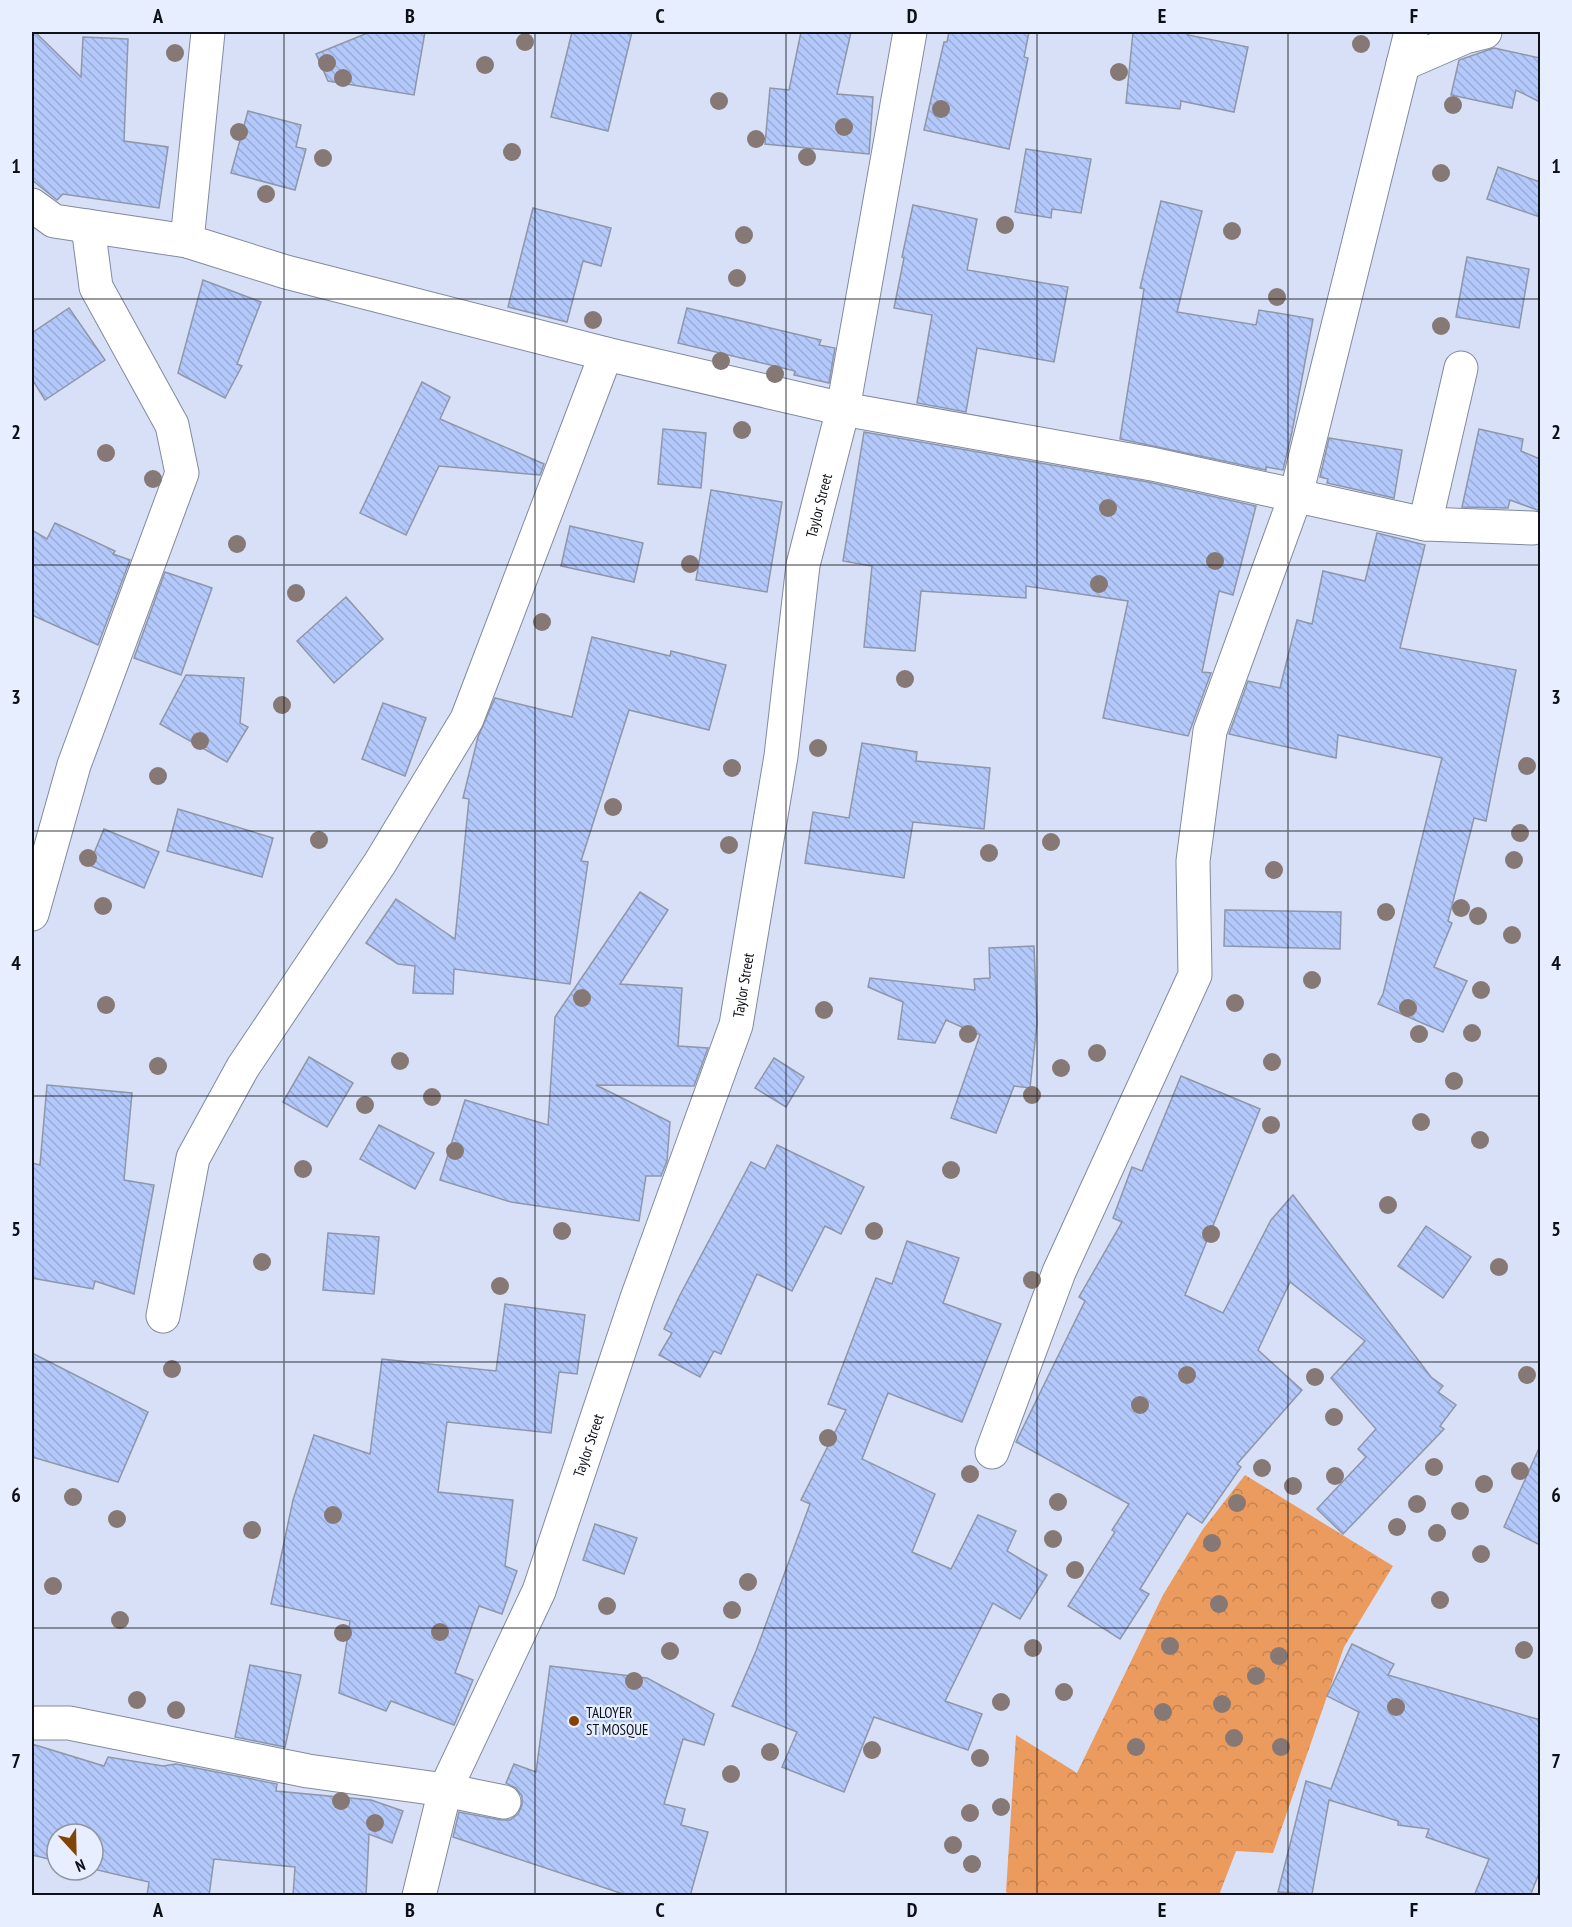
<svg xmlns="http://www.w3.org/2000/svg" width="1572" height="1927" font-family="'PT Sans Narrow',sans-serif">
  <defs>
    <pattern id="forest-crowns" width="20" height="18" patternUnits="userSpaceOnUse" patternTransform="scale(1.5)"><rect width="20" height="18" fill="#eb9b5e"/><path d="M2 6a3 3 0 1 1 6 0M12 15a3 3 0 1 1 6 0" fill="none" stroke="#c88451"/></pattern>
    <pattern id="building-back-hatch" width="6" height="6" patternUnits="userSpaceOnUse" patternTransform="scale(1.5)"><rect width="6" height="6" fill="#b4c9fb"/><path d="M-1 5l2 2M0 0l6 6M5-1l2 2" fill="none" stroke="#9aacd6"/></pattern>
  </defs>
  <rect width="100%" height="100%" fill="#d7e0f6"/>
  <path fill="url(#forest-crowns)" d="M 1245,1475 L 1393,1566 L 1344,1647 L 1273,1853 L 1236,1851 L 1219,1895 L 1015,1896 L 1006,1892 L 1016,1735 L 1077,1773 L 1163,1595 L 1203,1529 Z"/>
  <g fill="url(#building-back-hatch)" stroke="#8e96aa" stroke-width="1.5">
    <path d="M 32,32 L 35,32 L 81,77 L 83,37 L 128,39 L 124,141 L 168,147 L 159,208 L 63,194 L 57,200 L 32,180 Z"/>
    <path d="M 370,32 L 425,32 L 414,95 L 328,81 L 316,54 Z"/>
    <path d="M 572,32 L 632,32 L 608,131 L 551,117 Z"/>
    <path d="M 801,32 L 851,32 L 837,94 L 873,97 L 869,154 L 765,144 L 770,88 L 789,90 Z"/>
    <path d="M 949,32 L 1029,32 L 1024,57 L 1028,58 L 1009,149 L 924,130 L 944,42 L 947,42 Z"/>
    <path d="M 1133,32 L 1189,32 L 1188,35 L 1248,47 L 1234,112 L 1181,101 L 1180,109 L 1126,103 Z"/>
    <path d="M 1494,48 L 1540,58 L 1540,102 L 1516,90 L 1512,108 L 1451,95 L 1459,60 Z"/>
    <path d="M 248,111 L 301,125 L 296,147 L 306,149 L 295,190 L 231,173 Z"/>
    <path d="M 1026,149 L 1091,159 L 1081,213 L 1052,209 L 1051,218 L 1015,212 Z"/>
    <path d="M 1498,167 L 1540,182 L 1540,217 L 1487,199 Z"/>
    <path d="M 1161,201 L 1202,211 L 1177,312 L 1256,325 L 1259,310 L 1313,319 L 1292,432 L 1283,470 L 1266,467 L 1266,470 L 1120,439 L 1144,289 L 1140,288 Z"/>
    <path d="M 913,205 L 977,219 L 967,270 L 1068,287 L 1054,362 L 977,348 L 966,412 L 917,403 L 932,315 L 894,308 L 904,258 L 902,257 Z"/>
    <path d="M 533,208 L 611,228 L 601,266 L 583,261 L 567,322 L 508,307 Z"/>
    <path d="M 1467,257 L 1529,269 L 1519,328 L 1456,317 Z"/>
    <path d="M 203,280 L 261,302 L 237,364 L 242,366 L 225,398 L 178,373 Z"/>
    <path d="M 69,308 L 105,360 L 45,400 L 32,379 L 32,333 Z"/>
    <path d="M 687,308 L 821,340 L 819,345 L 835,348 L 829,383 L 794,375 L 795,371 L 678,343 Z"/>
    <path d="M 422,382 L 450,397 L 440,419 L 544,464 L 540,475 L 439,466 L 406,535 L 360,513 Z"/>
    <path d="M 663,429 L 706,433 L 701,488 L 658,484 Z"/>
    <path d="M 1479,429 L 1523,439 L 1521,451 L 1540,459 L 1540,511 L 1510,500 L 1508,508 L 1462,507 Z"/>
    <path d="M 864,432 L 1148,482 L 1256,506 L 1233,595 L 1219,591 L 1202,672 L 1211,673 L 1188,736 L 1103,718 L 1128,601 L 1026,586 L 1026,598 L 921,591 L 915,651 L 864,647 L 872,566 L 843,561 Z"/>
    <path d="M 1329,438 L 1402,450 L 1394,498 L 1327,483 L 1328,479 L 1320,477 Z"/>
    <path d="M 711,490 L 782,502 L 767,592 L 696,580 Z"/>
    <path d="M 55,523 L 115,551 L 113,554 L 130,560 L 98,645 L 32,615 L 32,530 L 47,539 Z"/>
    <path d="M 570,526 L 643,543 L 634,582 L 561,566 Z"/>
    <path d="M 1377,533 L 1425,545 L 1400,648 L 1516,670 L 1486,821 L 1474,818 L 1448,921 L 1452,923 L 1434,967 L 1467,981 L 1443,1032 L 1378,1004 L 1383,994 L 1442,758 L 1338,735 L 1336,758 L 1229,734 L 1248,681 L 1280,688 L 1297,620 L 1312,624 L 1323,571 L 1365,581 Z"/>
    <path d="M 165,572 L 212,588 L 181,675 L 134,658 Z"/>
    <path d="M 346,597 L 383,639 L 334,683 L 297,641 Z"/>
    <path d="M 592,637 L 670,656 L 671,651 L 726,665 L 709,730 L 629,710 L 581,861 L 588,862 L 570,984 L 454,969 L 453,994 L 413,993 L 415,966 L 398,964 L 366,943 L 396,899 L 455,939 L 469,799 L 463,798 L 478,737 L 495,698 L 572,717 Z"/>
    <path d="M 186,675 L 244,678 L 240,723 L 248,727 L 227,762 L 160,724 Z"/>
    <path d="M 383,703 L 426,718 L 405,776 L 362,759 Z"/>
    <path d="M 862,743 L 917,752 L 916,761 L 990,768 L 984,829 L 913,822 L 904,878 L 805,863 L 813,812 L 849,818 Z"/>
    <path d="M 178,809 L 273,838 L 262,877 L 167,851 Z"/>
    <path d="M 104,829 L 159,852 L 144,888 L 89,865 Z"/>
    <path d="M 640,892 L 668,910 L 620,984 L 682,988 L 678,1046 L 708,1048 L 694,1086 L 596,1085 L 670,1122 L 667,1161 L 661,1176 L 646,1176 L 639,1221 L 511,1202 L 440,1180 L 465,1100 L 548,1125 L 555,1017 Z"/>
    <path d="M 1225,910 L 1341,912 L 1340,949 L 1224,946 Z"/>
    <path d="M 1034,946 L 1037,1023 L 1030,1088 L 1014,1086 L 996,1133 L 951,1118 L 980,1035 L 946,1020 L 935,1043 L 898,1039 L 903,1002 L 868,987 L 870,978 L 975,990 L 974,979 L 990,978 L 989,948 Z"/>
    <path d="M 309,1057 L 353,1083 L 327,1127 L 283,1102 Z"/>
    <path d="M 774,1058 L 804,1077 L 786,1107 L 755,1088 Z"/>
    <path d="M 1181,1076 L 1260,1109 L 1185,1295 L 1223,1313 L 1271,1220 L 1293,1195 L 1431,1377 L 1443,1386 L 1438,1392 L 1456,1405 L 1440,1426 L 1444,1429 L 1343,1534 L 1317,1509 L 1366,1457 L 1358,1449 L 1376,1429 L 1331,1378 L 1365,1341 L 1290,1282 L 1258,1350 L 1302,1390 L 1237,1464 L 1241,1467 L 1202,1523 L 1187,1513 L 1140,1589 L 1149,1594 L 1120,1639 L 1068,1606 L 1115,1532 L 1112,1530 L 1129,1504 L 1016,1442 L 1085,1301 L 1079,1297 L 1122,1222 L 1113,1218 L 1132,1167 L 1142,1171 Z"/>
    <path d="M 47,1085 L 132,1093 L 124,1180 L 154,1185 L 134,1294 L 95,1281 L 93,1289 L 32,1278 L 32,1163 L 40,1165 Z"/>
    <path d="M 379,1125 L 434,1153 L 415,1189 L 360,1159 Z"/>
    <path d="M 777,1145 L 864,1187 L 841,1234 L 825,1226 L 792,1291 L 757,1274 L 721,1354 L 714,1351 L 700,1377 L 659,1355 L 672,1333 L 664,1329 L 680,1295 L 751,1162 L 765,1169 Z"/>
    <path d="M 1426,1226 L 1471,1257 L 1443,1298 L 1398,1266 Z"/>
    <path d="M 328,1233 L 379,1237 L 374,1294 L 323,1290 Z"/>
    <path d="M 907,1241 L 959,1258 L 943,1303 L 1001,1324 L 962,1422 L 888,1393 L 862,1459 L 935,1494 L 912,1552 L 951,1569 L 978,1515 L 1016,1531 L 1007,1551 L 1047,1575 L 1020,1619 L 993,1603 L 945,1701 L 982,1714 L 968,1750 L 874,1717 L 844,1792 L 782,1767 L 797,1732 L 732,1706 L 756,1651 L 810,1504 L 801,1500 L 846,1410 L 828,1404 L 876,1278 L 892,1284 Z"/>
    <path d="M 505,1304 L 585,1315 L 577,1374 L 559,1372 L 551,1433 L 447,1422 L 438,1492 L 513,1500 L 505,1566 L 517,1571 L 502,1614 L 479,1606 L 455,1673 L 473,1680 L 454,1725 L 391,1701 L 386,1711 L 339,1693 L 350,1621 L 271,1604 L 293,1500 L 314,1435 L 370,1454 L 382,1359 L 496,1371 Z"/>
    <path d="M 32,1353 L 148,1412 L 118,1482 L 32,1457 Z"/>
    <path d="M 1540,1446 L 1540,1545 L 1504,1527 Z"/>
    <path d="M 595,1524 L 637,1538 L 624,1574 L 583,1560 Z"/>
    <path d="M 1352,1644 L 1394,1664 L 1388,1675 L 1537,1719 L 1540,1722 L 1540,1871 L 1530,1896 L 1474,1896 L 1489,1859 L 1426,1837 L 1429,1829 L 1398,1825 L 1398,1821 L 1329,1800 L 1312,1894 L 1278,1892 L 1306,1781 L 1331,1789 L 1359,1712 L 1327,1696 Z"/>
    <path d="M 250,1665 L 301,1675 L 285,1747 L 235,1737 Z"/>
    <path d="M 550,1666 L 647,1678 L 714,1714 L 704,1745 L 683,1739 L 664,1804 L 685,1809 L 681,1825 L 708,1832 L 690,1896 L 629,1896 L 453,1837 L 459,1812 L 501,1820 L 510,1820 L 518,1814 L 522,1805 L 522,1796 L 516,1788 L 506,1783 L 514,1764 L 536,1772 Z"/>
    <path d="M 32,1744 L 104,1766 L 108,1757 L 163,1766 L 176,1764 L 277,1784 L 276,1791 L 371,1800 L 403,1811 L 392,1843 L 369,1834 L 366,1896 L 293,1896 L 295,1867 L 214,1859 L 209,1896 L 147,1896 L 149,1882 L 93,1869 L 93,1834 L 57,1834 L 57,1861 L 32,1855 Z"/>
  </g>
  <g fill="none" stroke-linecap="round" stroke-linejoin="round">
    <defs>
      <g id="street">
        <path d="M 1403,64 L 1465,37 L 1485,32"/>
        <path d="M 32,205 L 54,221 L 187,241 L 286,272 L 606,354 L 843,409 L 1152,464 L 1425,524 L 1533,528"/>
        <path d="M 187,241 L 208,32"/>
        <path d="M 1425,524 L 1461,368"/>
        <path d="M 32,914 L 74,765 L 182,473 L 172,425 L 96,287 L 88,226"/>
        <path d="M 163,1316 L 193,1158 L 243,1067 L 380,863 L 467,719 L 606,354"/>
        <path d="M 992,1452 L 1059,1272 L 1195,975 L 1193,861 L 1210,731 L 1296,495 L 1411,32"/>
        <path d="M 32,1723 L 69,1723 L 308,1771 L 445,1790 L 504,1802"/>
        <path id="s1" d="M 419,1896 L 445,1790 L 539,1591 L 637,1298 L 736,1025 L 781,756 L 803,565 L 843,409 L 910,32"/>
      </g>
    </defs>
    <use href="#street" stroke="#818a9e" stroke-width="35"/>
    <use href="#street" stroke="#fff" stroke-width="33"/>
  </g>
  <g fill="#867874">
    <circle cx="525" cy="42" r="9"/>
    <circle cx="1361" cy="44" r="9"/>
    <circle cx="175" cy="53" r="9"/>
    <circle cx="327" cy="63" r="9"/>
    <circle cx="485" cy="65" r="9"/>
    <circle cx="1119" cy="72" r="9"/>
    <circle cx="343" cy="78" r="9"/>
    <circle cx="719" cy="101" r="9"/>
    <circle cx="1453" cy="105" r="9"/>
    <circle cx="941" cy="109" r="9"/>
    <circle cx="844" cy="127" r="9"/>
    <circle cx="239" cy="132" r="9"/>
    <circle cx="756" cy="139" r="9"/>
    <circle cx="512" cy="152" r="9"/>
    <circle cx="807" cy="157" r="9"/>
    <circle cx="323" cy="158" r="9"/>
    <circle cx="1441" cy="173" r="9"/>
    <circle cx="266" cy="194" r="9"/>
    <circle cx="1005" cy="225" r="9"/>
    <circle cx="1232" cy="231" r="9"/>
    <circle cx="744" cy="235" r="9"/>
    <circle cx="737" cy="278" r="9"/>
    <circle cx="1277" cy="297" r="9"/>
    <circle cx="593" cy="320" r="9"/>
    <circle cx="1441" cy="326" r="9"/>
    <circle cx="721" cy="361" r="9"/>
    <circle cx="775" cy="374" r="9"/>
    <circle cx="742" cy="430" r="9"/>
    <circle cx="106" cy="453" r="9"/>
    <circle cx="153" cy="479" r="9"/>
    <circle cx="1108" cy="508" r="9"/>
    <circle cx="237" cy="544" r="9"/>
    <circle cx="1215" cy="561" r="9"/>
    <circle cx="690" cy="564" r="9"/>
    <circle cx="1099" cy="584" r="9"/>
    <circle cx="296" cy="593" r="9"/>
    <circle cx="542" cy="622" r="9"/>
    <circle cx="905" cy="679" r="9"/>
    <circle cx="282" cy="705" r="9"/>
    <circle cx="200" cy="741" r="9"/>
    <circle cx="818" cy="748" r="9"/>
    <circle cx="1527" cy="766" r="9"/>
    <circle cx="732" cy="768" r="9"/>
    <circle cx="158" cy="776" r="9"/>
    <circle cx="613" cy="807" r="9"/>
    <circle cx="1520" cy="833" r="9"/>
    <circle cx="319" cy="840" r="9"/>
    <circle cx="1051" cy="842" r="9"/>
    <circle cx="729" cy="845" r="9"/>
    <circle cx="989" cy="853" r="9"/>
    <circle cx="88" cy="858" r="9"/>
    <circle cx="1514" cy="860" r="9"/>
    <circle cx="1274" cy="870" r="9"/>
    <circle cx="103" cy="906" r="9"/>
    <circle cx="1461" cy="908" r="9"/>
    <circle cx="1386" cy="912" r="9"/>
    <circle cx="1478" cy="916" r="9"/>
    <circle cx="1512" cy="935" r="9"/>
    <circle cx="1312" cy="980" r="9"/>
    <circle cx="1481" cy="990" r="9"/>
    <circle cx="582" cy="998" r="9"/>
    <circle cx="1235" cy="1003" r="9"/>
    <circle cx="106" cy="1005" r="9"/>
    <circle cx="1408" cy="1008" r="9"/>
    <circle cx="824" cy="1010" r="9"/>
    <circle cx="1472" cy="1033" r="9"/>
    <circle cx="968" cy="1034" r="9"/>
    <circle cx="1419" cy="1034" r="9"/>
    <circle cx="1097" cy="1053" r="9"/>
    <circle cx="400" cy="1061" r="9"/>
    <circle cx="1272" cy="1062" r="9"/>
    <circle cx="158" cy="1066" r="9"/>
    <circle cx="1061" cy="1068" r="9"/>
    <circle cx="1454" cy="1081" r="9"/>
    <circle cx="1032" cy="1095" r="9"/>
    <circle cx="432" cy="1097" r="9"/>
    <circle cx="365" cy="1105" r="9"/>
    <circle cx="1421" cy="1122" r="9"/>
    <circle cx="1271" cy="1125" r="9"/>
    <circle cx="1480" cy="1140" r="9"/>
    <circle cx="455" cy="1151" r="9"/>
    <circle cx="303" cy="1169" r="9"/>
    <circle cx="951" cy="1170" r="9"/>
    <circle cx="1388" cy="1205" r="9"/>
    <circle cx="562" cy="1231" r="9"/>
    <circle cx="874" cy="1231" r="9"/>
    <circle cx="1211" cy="1234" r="9"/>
    <circle cx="262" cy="1262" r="9"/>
    <circle cx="1499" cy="1267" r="9"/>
    <circle cx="1032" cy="1280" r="9"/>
    <circle cx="500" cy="1286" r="9"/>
    <circle cx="172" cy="1369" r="9"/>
    <circle cx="1187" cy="1375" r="9"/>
    <circle cx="1527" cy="1375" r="9"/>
    <circle cx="1315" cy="1377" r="9"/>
    <circle cx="1140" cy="1405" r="9"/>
    <circle cx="1334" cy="1417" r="9"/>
    <circle cx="828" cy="1438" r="9"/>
    <circle cx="1434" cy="1467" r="9"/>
    <circle cx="1262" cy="1468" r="9"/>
    <circle cx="1520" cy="1471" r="9"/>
    <circle cx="970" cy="1474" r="9"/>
    <circle cx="1335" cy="1476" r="9"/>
    <circle cx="1484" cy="1484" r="9"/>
    <circle cx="1293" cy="1486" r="9"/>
    <circle cx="73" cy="1497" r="9"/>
    <circle cx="1058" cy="1502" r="9"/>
    <circle cx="1237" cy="1503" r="9"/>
    <circle cx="1417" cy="1504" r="9"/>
    <circle cx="1460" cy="1511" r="9"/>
    <circle cx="333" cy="1515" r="9"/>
    <circle cx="117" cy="1519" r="9"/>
    <circle cx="1397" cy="1527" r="9"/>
    <circle cx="252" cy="1530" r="9"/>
    <circle cx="1437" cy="1533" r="9"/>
    <circle cx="1053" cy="1539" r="9"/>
    <circle cx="1212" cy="1543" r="9"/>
    <circle cx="1481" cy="1554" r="9"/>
    <circle cx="1075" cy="1570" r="9"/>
    <circle cx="748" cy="1582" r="9"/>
    <circle cx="53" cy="1586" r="9"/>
    <circle cx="1440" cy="1600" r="9"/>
    <circle cx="1219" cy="1604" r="9"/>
    <circle cx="607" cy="1606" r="9"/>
    <circle cx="732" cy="1610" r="9"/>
    <circle cx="120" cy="1620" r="9"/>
    <circle cx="440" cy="1632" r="9"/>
    <circle cx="343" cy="1633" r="9"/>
    <circle cx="1170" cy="1646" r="9"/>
    <circle cx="1033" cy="1648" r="9"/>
    <circle cx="1524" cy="1650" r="9"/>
    <circle cx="670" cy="1651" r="9"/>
    <circle cx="1279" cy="1656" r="9"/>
    <circle cx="1256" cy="1676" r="9"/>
    <circle cx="634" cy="1681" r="9"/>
    <circle cx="1064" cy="1692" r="9"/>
    <circle cx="137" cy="1700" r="9"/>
    <circle cx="1001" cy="1702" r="9"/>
    <circle cx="1222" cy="1704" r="9"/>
    <circle cx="1396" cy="1707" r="9"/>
    <circle cx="176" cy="1710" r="9"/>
    <circle cx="1163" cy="1712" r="9"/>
    <circle cx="1234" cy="1738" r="9"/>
    <circle cx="1136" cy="1747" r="9"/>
    <circle cx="1281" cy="1747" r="9"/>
    <circle cx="872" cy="1750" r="9"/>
    <circle cx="770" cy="1752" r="9"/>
    <circle cx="980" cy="1758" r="9"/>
    <circle cx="731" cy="1774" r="9"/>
    <circle cx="341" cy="1801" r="9"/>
    <circle cx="1001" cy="1807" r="9"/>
    <circle cx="970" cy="1813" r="9"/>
    <circle cx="375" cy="1823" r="9"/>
    <circle cx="953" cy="1845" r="9"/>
    <circle cx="972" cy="1864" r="9"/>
  </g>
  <path fill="none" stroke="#0d1017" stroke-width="1.5" stroke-opacity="0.55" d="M 284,32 L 284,1896M 535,32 L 535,1896M 786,32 L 786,1896M 1037,32 L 1037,1896M 1288,32 L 1288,1896M 32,299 L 1540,299M 32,565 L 1540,565M 32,831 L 1540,831M 32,1096 L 1540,1096M 32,1362 L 1540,1362M 32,1628 L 1540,1628"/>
  <circle fill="#824404" stroke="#e6eeff" stroke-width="2" cx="574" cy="1721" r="6"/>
  <g text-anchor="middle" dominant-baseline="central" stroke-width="4.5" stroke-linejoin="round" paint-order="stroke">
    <g font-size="15" fill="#0d1017" stroke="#e6eeff">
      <text stroke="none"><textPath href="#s1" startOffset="1455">Taylor Street</textPath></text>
      <text stroke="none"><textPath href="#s1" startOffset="969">Taylor Street</textPath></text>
      <text stroke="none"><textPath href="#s1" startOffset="483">Taylor Street</textPath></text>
    </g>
    <g font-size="15" fill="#0d1017" stroke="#e6eeff" text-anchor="start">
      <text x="586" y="1712">TALOYER<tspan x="586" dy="17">ST MOSQUE</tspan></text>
    </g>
  </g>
  <rect width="1572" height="1927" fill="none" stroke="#e6eeff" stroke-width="66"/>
  <g transform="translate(75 1852) rotate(158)"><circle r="28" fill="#e6eeff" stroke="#8f95a2" stroke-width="1.5"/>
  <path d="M0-4.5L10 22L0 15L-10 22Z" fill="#824404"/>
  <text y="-9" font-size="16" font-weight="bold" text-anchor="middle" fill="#0d1017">N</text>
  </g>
  <rect x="33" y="33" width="1506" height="1861" fill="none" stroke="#0d1017" stroke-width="2"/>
  <g font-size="20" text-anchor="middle" font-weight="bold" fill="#0d1017">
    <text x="158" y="23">A</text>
    <text x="410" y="23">B</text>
    <text x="660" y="23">C</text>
    <text x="912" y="23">D</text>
    <text x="1162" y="23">E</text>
    <text x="1414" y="23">F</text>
    <text x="16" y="173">1</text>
    <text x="1556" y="173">1</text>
    <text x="16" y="439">2</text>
    <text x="1556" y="439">2</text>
    <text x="16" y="704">3</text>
    <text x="1556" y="704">3</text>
    <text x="16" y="970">4</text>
    <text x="1556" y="970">4</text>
    <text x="16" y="1236">5</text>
    <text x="1556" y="1236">5</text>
    <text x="16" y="1502">6</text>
    <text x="1556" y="1502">6</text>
    <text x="16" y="1768">7</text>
    <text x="1556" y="1768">7</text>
    <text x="158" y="1917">A</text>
    <text x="410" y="1917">B</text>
    <text x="660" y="1917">C</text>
    <text x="912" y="1917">D</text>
    <text x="1162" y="1917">E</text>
    <text x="1414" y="1917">F</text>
  </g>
</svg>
